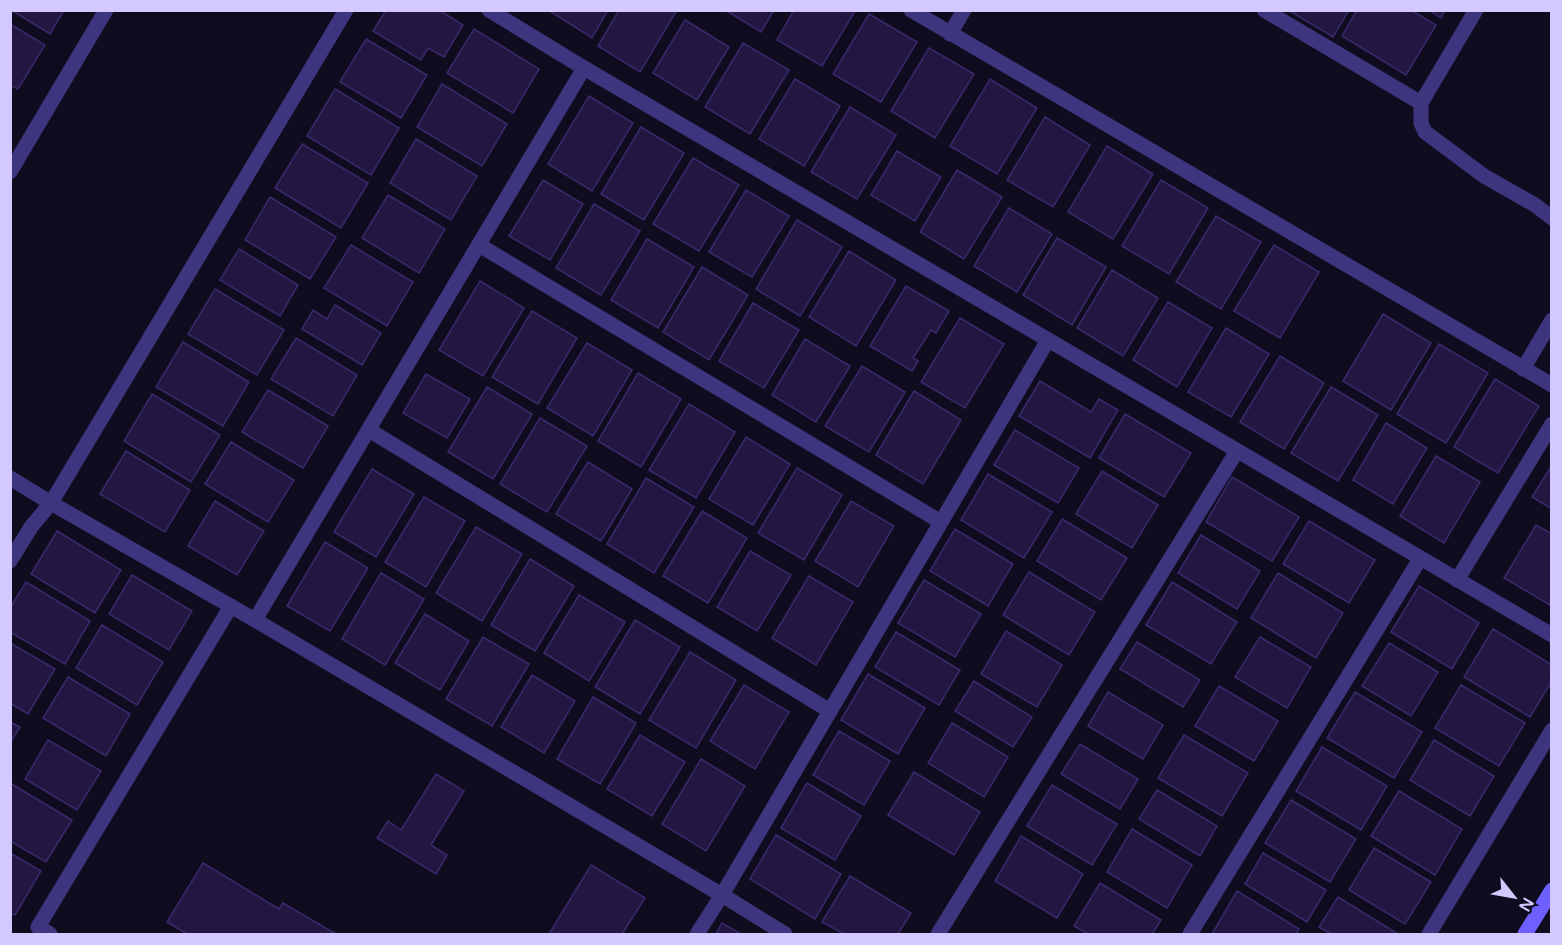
<svg xmlns="http://www.w3.org/2000/svg" width="1562" height="945" font-family="'Varela Round',sans-serif">
  <rect width="100%" height="100%" fill="#100c1f"/>
  <g fill="#221740" stroke="#3a296c" stroke-width="1.5">
    <path d="M 11,10 L 64,10 L 50,34 Z"/>
    <path d="M 386,10 L 439,10 L 463,25 L 444,57 L 428,48 L 421,60 L 373,31 Z"/>
    <path d="M 548,10 L 608,10 L 592,38 Z"/>
    <path d="M 619,10 L 677,10 L 640,72 L 598,46 Z"/>
    <path d="M 725,10 L 774,10 L 761,32 Z"/>
    <path d="M 794,10 L 855,11 L 822,66 L 777,40 Z"/>
    <path d="M 1288,10 L 1349,10 L 1333,37 Z"/>
    <path d="M 1357,10 L 1411,10 L 1436,25 L 1406,75 L 1342,36 Z"/>
    <path d="M 1429,10 L 1445,10 L 1441,18 Z"/>
    <path d="M 869,14 L 917,42 L 881,102 L 833,74 Z"/>
    <path d="M 685,20 L 729,47 L 697,100 L 653,73 Z"/>
    <path d="M 10,24 L 45,45 L 18,89 L 10,85 Z"/>
    <path d="M 474,29 L 539,69 L 513,113 L 447,73 Z"/>
    <path d="M 366,39 L 427,75 L 401,118 L 340,82 Z"/>
    <path d="M 743,43 L 789,70 L 750,134 L 705,107 Z"/>
    <path d="M 929,48 L 974,74 L 935,138 L 891,111 Z"/>
    <path d="M 795,79 L 840,106 L 804,166 L 759,139 Z"/>
    <path d="M 990,79 L 1037,108 L 997,174 L 950,146 Z"/>
    <path d="M 442,84 L 507,124 L 482,166 L 417,127 Z"/>
    <path d="M 335,89 L 399,128 L 371,175 L 307,136 Z"/>
    <path d="M 589,96 L 633,123 L 592,191 L 548,164 Z"/>
    <path d="M 850,107 L 896,135 L 857,199 L 811,172 Z"/>
    <path d="M 1045,117 L 1090,145 L 1053,207 L 1007,180 Z"/>
    <path d="M 641,127 L 684,153 L 644,220 L 601,194 Z"/>
    <path d="M 416,139 L 477,176 L 451,220 L 390,183 Z"/>
    <path d="M 302,144 L 368,183 L 341,228 L 275,188 Z"/>
    <path d="M 1107,146 L 1153,174 L 1113,239 L 1068,212 Z"/>
    <path d="M 897,151 L 941,177 L 915,221 L 871,195 Z"/>
    <path d="M 693,158 L 739,185 L 699,251 L 653,224 Z"/>
    <path d="M 957,170 L 1002,197 L 964,259 L 920,232 Z"/>
    <path d="M 543,180 L 583,204 L 550,260 L 509,236 Z"/>
    <path d="M 1161,180 L 1208,208 L 1169,274 L 1122,246 Z"/>
    <path d="M 746,190 L 789,216 L 752,277 L 709,252 Z"/>
    <path d="M 388,195 L 445,229 L 419,273 L 362,238 Z"/>
    <path d="M 270,197 L 336,237 L 310,279 L 245,240 Z"/>
    <path d="M 594,204 L 640,231 L 601,295 L 556,268 Z"/>
    <path d="M 1009,208 L 1052,234 L 1017,292 L 974,266 Z"/>
    <path d="M 1216,216 L 1261,242 L 1221,309 L 1176,282 Z"/>
    <path d="M 797,220 L 842,247 L 800,316 L 756,289 Z"/>
    <path d="M 1057,238 L 1106,267 L 1072,325 L 1023,295 Z"/>
    <path d="M 647,239 L 694,267 L 658,328 L 611,300 Z"/>
    <path d="M 351,245 L 413,282 L 387,326 L 324,288 Z"/>
    <path d="M 1274,245 L 1319,272 L 1280,338 L 1234,311 Z"/>
    <path d="M 239,249 L 298,285 L 280,316 L 220,280 Z"/>
    <path d="M 849,251 L 896,280 L 856,346 L 809,317 Z"/>
    <path d="M 702,267 L 748,295 L 709,360 L 663,332 Z"/>
    <path d="M 1112,270 L 1158,298 L 1123,356 L 1077,328 Z"/>
    <path d="M 480,281 L 524,308 L 483,376 L 439,350 Z"/>
    <path d="M 906,286 L 949,311 L 936,333 L 931,330 L 913,358 L 918,361 L 912,371 L 870,346 Z"/>
    <path d="M 215,289 L 284,330 L 257,375 L 188,334 Z"/>
    <path d="M 1168,302 L 1212,328 L 1177,387 L 1133,360 Z"/>
    <path d="M 753,303 L 799,330 L 764,388 L 719,361 Z"/>
    <path d="M 335,305 L 381,333 L 362,365 L 302,329 L 313,310 L 327,319 Z"/>
    <path d="M 532,311 L 577,338 L 538,404 L 492,377 Z"/>
    <path d="M 1383,314 L 1431,343 L 1391,410 L 1343,381 Z"/>
    <path d="M 960,318 L 1004,344 L 965,408 L 921,382 Z"/>
    <path d="M 1226,328 L 1269,354 L 1231,417 L 1188,392 Z"/>
    <path d="M 296,338 L 357,375 L 333,416 L 271,379 Z"/>
    <path d="M 805,339 L 850,366 L 816,422 L 772,395 Z"/>
    <path d="M 183,342 L 249,382 L 223,426 L 156,387 Z"/>
    <path d="M 587,343 L 632,370 L 593,436 L 547,408 Z"/>
    <path d="M 1439,344 L 1488,373 L 1446,443 L 1397,414 Z"/>
    <path d="M 1280,356 L 1324,383 L 1284,449 L 1240,422 Z"/>
    <path d="M 862,366 L 905,392 L 869,452 L 825,426 Z"/>
    <path d="M 638,373 L 681,399 L 641,467 L 598,441 Z"/>
    <path d="M 426,374 L 470,399 L 447,438 L 403,413 Z"/>
    <path d="M 1495,379 L 1539,406 L 1498,473 L 1454,447 Z"/>
    <path d="M 1040,381 L 1091,412 L 1099,399 L 1118,410 L 1090,458 L 1019,416 Z"/>
    <path d="M 487,387 L 532,414 L 493,479 L 448,452 Z"/>
    <path d="M 1331,387 L 1378,415 L 1338,481 L 1291,453 Z"/>
    <path d="M 268,390 L 328,426 L 303,468 L 242,432 Z"/>
    <path d="M 914,391 L 961,420 L 923,484 L 876,455 Z"/>
    <path d="M 152,394 L 220,435 L 191,482 L 124,441 Z"/>
    <path d="M 689,404 L 735,432 L 696,498 L 649,470 Z"/>
    <path d="M 1125,414 L 1191,453 L 1164,497 L 1099,458 Z"/>
    <path d="M 540,418 L 587,446 L 547,512 L 500,484 Z"/>
    <path d="M 1386,423 L 1427,448 L 1393,504 L 1353,480 Z"/>
    <path d="M 1015,430 L 1079,468 L 1058,503 L 994,465 Z"/>
    <path d="M 746,437 L 790,464 L 753,525 L 709,499 Z"/>
    <path d="M 231,442 L 294,480 L 268,522 L 205,484 Z"/>
    <path d="M 126,451 L 190,490 L 165,532 L 100,494 Z"/>
    <path d="M 1436,456 L 1480,482 L 1444,543 L 1400,516 Z"/>
    <path d="M 588,462 L 632,489 L 601,541 L 556,514 Z"/>
    <path d="M 1552,465 L 1552,509 L 1532,497 Z"/>
    <path d="M 797,468 L 842,495 L 804,560 L 758,533 Z"/>
    <path d="M 372,469 L 414,494 L 376,557 L 334,532 Z"/>
    <path d="M 1102,471 L 1158,505 L 1132,548 L 1076,514 Z"/>
    <path d="M 988,474 L 1052,512 L 1024,558 L 961,520 Z"/>
    <path d="M 1232,477 L 1299,517 L 1272,561 L 1206,522 Z"/>
    <path d="M 646,478 L 694,507 L 654,573 L 607,544 Z"/>
    <path d="M 424,497 L 465,521 L 426,587 L 385,562 Z"/>
    <path d="M 215,501 L 264,531 L 237,575 L 188,546 Z"/>
    <path d="M 851,501 L 894,526 L 858,587 L 815,561 Z"/>
    <path d="M 702,511 L 747,538 L 708,603 L 663,576 Z"/>
    <path d="M 1062,519 L 1127,558 L 1101,600 L 1037,561 Z"/>
    <path d="M 1309,521 L 1375,560 L 1349,603 L 1283,564 Z"/>
    <path d="M 1536,525 L 1552,534 L 1552,603 L 1550,605 L 1504,578 Z"/>
    <path d="M 476,527 L 522,554 L 482,621 L 436,593 Z"/>
    <path d="M 955,529 L 1013,564 L 988,606 L 930,571 Z"/>
    <path d="M 57,531 L 121,570 L 95,613 L 31,574 Z"/>
    <path d="M 1201,535 L 1260,571 L 1237,609 L 1178,573 Z"/>
    <path d="M 325,542 L 368,568 L 330,631 L 287,606 Z"/>
    <path d="M 750,551 L 791,575 L 757,631 L 717,607 Z"/>
    <path d="M 530,559 L 574,586 L 535,651 L 491,625 Z"/>
    <path d="M 1029,572 L 1095,612 L 1069,655 L 1003,615 Z"/>
    <path d="M 381,573 L 424,599 L 385,665 L 342,639 Z"/>
    <path d="M 1278,573 L 1343,613 L 1316,658 L 1251,618 Z"/>
    <path d="M 132,575 L 192,611 L 169,650 L 109,614 Z"/>
    <path d="M 809,576 L 853,602 L 816,665 L 772,638 Z"/>
    <path d="M 924,580 L 981,614 L 955,657 L 898,623 Z"/>
    <path d="M 26,582 L 90,621 L 65,664 L 10,632 L 10,608 Z"/>
    <path d="M 1172,582 L 1237,622 L 1211,664 L 1146,625 Z"/>
    <path d="M 1419,586 L 1479,623 L 1452,669 L 1391,632 Z"/>
    <path d="M 579,595 L 625,622 L 589,681 L 544,653 Z"/>
    <path d="M 425,614 L 469,641 L 440,690 L 395,663 Z"/>
    <path d="M 635,620 L 680,647 L 640,714 L 595,687 Z"/>
    <path d="M 102,625 L 163,662 L 137,705 L 76,668 Z"/>
    <path d="M 1493,629 L 1552,665 L 1552,681 L 1530,717 L 1464,677 Z"/>
    <path d="M 1006,631 L 1062,665 L 1037,707 L 981,674 Z"/>
    <path d="M 896,632 L 960,670 L 939,705 L 875,667 Z"/>
    <path d="M 483,637 L 529,664 L 492,726 L 446,699 Z"/>
    <path d="M 1260,637 L 1311,667 L 1287,708 L 1235,677 Z"/>
    <path d="M 1137,642 L 1200,680 L 1183,707 L 1120,669 Z"/>
    <path d="M 10,643 L 55,669 L 28,714 L 10,703 Z"/>
    <path d="M 1389,643 L 1438,672 L 1411,716 L 1362,686 Z"/>
    <path d="M 690,652 L 736,680 L 696,748 L 649,720 Z"/>
    <path d="M 868,674 L 925,708 L 898,754 L 841,720 Z"/>
    <path d="M 532,675 L 575,701 L 544,753 L 501,727 Z"/>
    <path d="M 68,677 L 130,714 L 106,756 L 43,718 Z"/>
    <path d="M 974,681 L 1032,717 L 1013,747 L 955,711 Z"/>
    <path d="M 744,685 L 789,712 L 755,769 L 710,741 Z"/>
    <path d="M 1461,685 L 1525,723 L 1499,766 L 1435,728 Z"/>
    <path d="M 1219,686 L 1278,721 L 1254,761 L 1195,726 Z"/>
    <path d="M 1108,692 L 1163,725 L 1143,759 L 1088,726 Z"/>
    <path d="M 1355,692 L 1422,732 L 1394,778 L 1327,738 Z"/>
    <path d="M 593,697 L 636,723 L 600,784 L 557,759 Z"/>
    <path d="M 10,722 L 20,727 L 10,743 Z"/>
    <path d="M 952,723 L 1008,757 L 984,797 L 928,763 Z"/>
    <path d="M 839,731 L 890,761 L 864,805 L 813,775 Z"/>
    <path d="M 640,735 L 685,762 L 652,816 L 607,789 Z"/>
    <path d="M 1184,735 L 1248,773 L 1222,816 L 1158,778 Z"/>
    <path d="M 48,740 L 101,771 L 77,810 L 25,779 Z"/>
    <path d="M 1434,740 L 1494,776 L 1470,816 L 1410,780 Z"/>
    <path d="M 1080,744 L 1138,779 L 1120,809 L 1061,774 Z"/>
    <path d="M 1322,747 L 1387,786 L 1361,830 L 1296,791 Z"/>
    <path d="M 701,759 L 745,786 L 706,851 L 662,824 Z"/>
    <path d="M 914,772 L 980,812 L 954,855 L 888,815 Z"/>
    <path d="M 436,774 L 464,791 L 431,845 L 447,855 L 436,874 L 377,838 L 388,821 L 401,830 Z"/>
    <path d="M 10,783 L 72,820 L 46,862 L 10,841 Z"/>
    <path d="M 807,783 L 861,816 L 835,860 L 781,828 Z"/>
    <path d="M 1052,785 L 1117,824 L 1092,865 L 1027,826 Z"/>
    <path d="M 1157,790 L 1217,826 L 1200,856 L 1139,819 Z"/>
    <path d="M 1399,791 L 1462,829 L 1435,875 L 1371,836 Z"/>
    <path d="M 1291,800 L 1356,839 L 1330,882 L 1265,843 Z"/>
    <path d="M 1132,829 L 1192,865 L 1167,908 L 1107,872 Z"/>
    <path d="M 776,835 L 841,874 L 815,919 L 750,879 Z"/>
    <path d="M 1021,836 L 1083,874 L 1057,918 L 995,881 Z"/>
    <path d="M 1374,848 L 1431,882 L 1405,924 L 1349,890 Z"/>
    <path d="M 10,853 L 41,871 L 15,915 L 10,913 Z"/>
    <path d="M 1263,853 L 1326,890 L 1307,922 L 1245,884 Z"/>
    <path d="M 203,863 L 279,909 L 283,903 L 336,934 L 187,934 L 167,922 Z"/>
    <path d="M 591,865 L 645,898 L 622,934 L 549,934 Z"/>
    <path d="M 850,876 L 911,913 L 898,934 L 844,934 L 822,922 Z"/>
    <path d="M 1100,883 L 1161,920 L 1152,934 L 1088,934 L 1074,926 Z"/>
    <path d="M 1237,891 L 1299,929 L 1296,934 L 1212,934 Z"/>
    <path d="M 1338,897 L 1398,934 L 1331,934 L 1319,927 Z"/>
    <path d="M 722,923 L 741,934 L 716,934 Z"/>
  </g>
  <g fill="none" stroke-linecap="round" stroke-linejoin="round">
    <g stroke="#3d367f" stroke-width="15">
      <path d="M 489,10 L 584,68 L 1552,635"/>
      <path d="M 911,10 L 1552,385"/>
      <path d="M 1264,10 L 1421,103 L 1476,10"/>
      <path d="M 950,34 L 964,10"/>
      <path d="M 1421,103 L 1421,123 L 1425,132 L 1484,176 L 1535,205 L 1552,218"/>
      <path d="M 10,172 L 106,10"/>
      <path d="M 479,245 L 941,522"/>
      <path d="M 1523,369 L 1552,320"/>
      <path d="M 369,430 L 830,711"/>
      <path d="M 10,478 L 51,503 L 346,10"/>
      <path d="M 10,561 L 31,527 L 51,503 L 255,620 L 722,895 L 785,934"/>
      <path d="M 1457,580 L 1552,424"/>
      <path d="M 255,620 L 584,68"/>
      <path d="M 50,934 L 38,927 L 231,606"/>
      <path d="M 697,934 L 722,895 L 1048,340"/>
      <path d="M 938,934 L 1237,451"/>
      <path d="M 1190,934 L 1420,559"/>
      <path d="M 1429,934 L 1552,730"/>
    </g>
    <path stroke="#6d60ff" stroke-width="15" d="M 1525,934 L 1552,890"/>
  </g>
  <rect width="1562" height="945" fill="none" stroke="#d3c9ff" stroke-width="24"/>
  <g transform="translate(1514 897) rotate(121)" stroke="#100c1f" stroke-width="4.5" paint-order="stroke">
  <path d="M0-4.5L10 22L0 15L-10 22Z" fill="#d3c9ff"/>
  <text y="-9" font-size="16" font-weight="bold" text-anchor="middle" fill="#d3c9ff">N</text>
  </g>
</svg>
